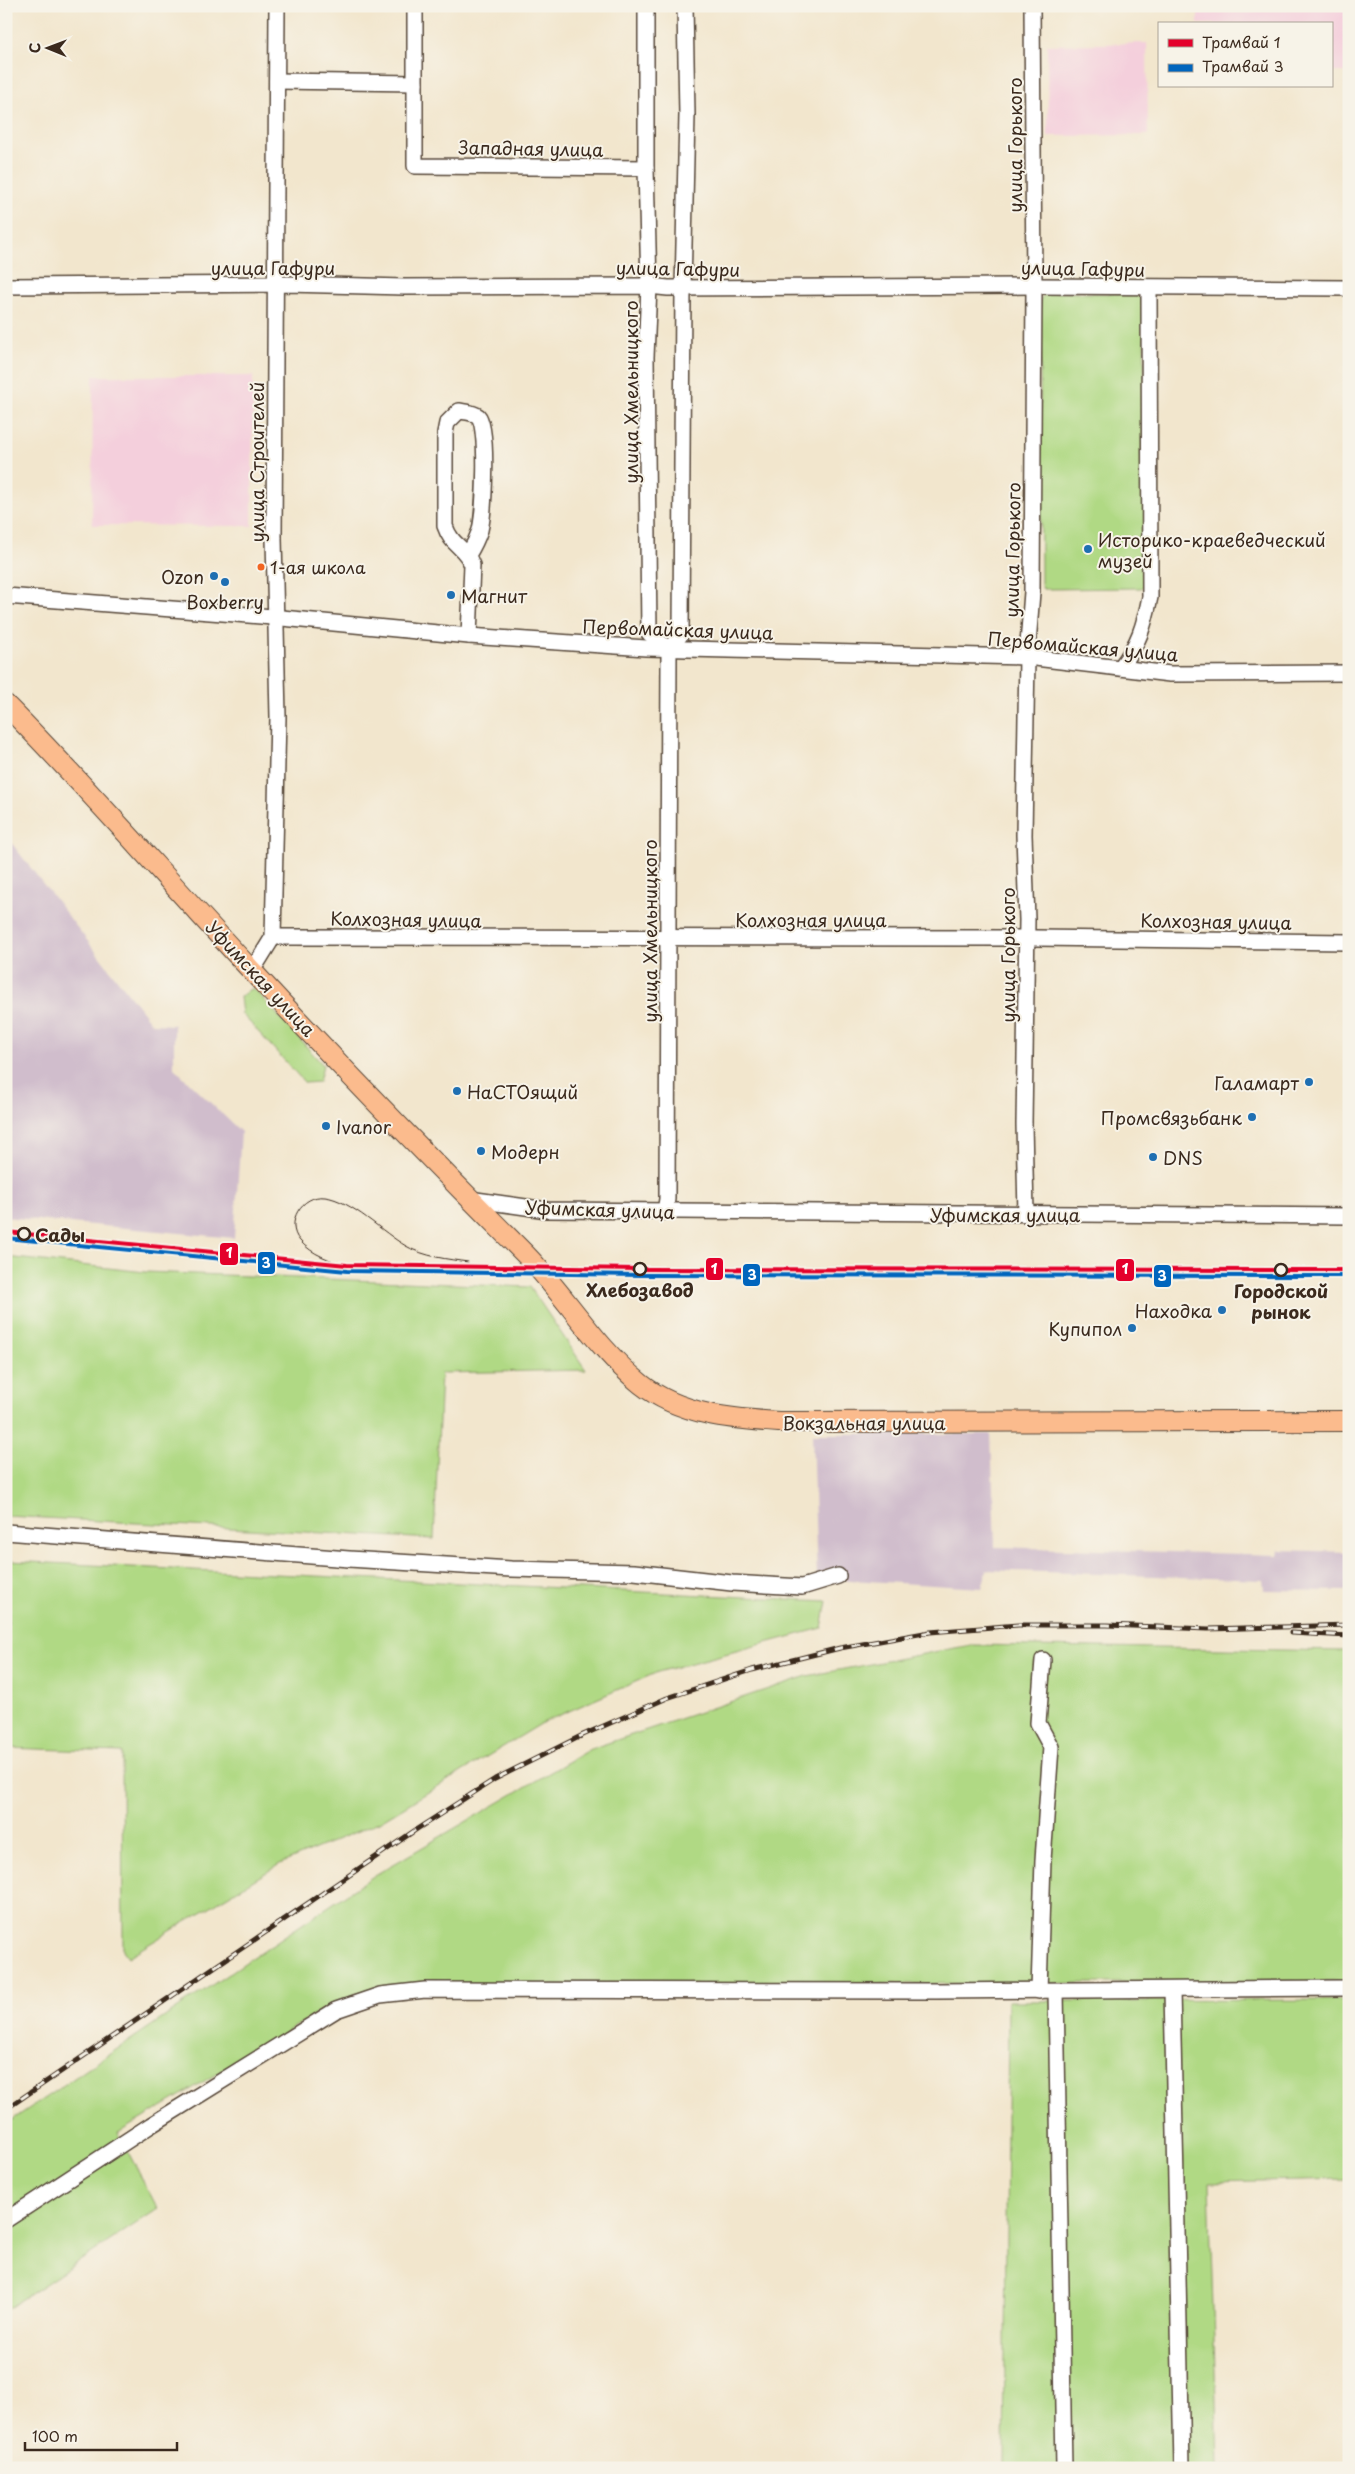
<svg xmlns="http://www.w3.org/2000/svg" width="1355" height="2474" font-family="'Playpen Sans',sans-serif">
  <rect width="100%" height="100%" fill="#f7f3e8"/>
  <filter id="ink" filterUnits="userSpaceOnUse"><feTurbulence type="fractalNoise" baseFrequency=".02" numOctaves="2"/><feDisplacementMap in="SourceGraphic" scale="10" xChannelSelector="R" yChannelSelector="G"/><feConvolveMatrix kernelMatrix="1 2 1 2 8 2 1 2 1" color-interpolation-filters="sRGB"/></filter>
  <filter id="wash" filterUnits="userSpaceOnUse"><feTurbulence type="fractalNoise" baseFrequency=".0096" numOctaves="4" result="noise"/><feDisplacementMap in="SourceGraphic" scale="20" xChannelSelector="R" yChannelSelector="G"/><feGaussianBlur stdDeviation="1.12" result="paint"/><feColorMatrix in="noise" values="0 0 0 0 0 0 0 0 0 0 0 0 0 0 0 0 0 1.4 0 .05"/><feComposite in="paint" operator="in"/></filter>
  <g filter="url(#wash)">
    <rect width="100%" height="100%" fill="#f2e6cd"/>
    <g fill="#f4cfdc">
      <path d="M 1198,6 L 1349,6 L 1349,72 L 1331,72 L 1331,24 L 1198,24 Z"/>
      <path d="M 1147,43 L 1148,135 L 1048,136 L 1047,45 Z"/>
      <path d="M 93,376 L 253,376 L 252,526 L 92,525 Z"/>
    </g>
    <g fill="#d0bdcc">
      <path d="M 6,836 L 152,1024 L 174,1025 L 174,1068 L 241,1132 L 234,1238 L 6,1217 Z"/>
      <path d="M 812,1434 L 991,1434 L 995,1547 L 1278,1555 L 1279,1550 L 1349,1552 L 1349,1591 L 1264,1590 L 1263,1580 L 987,1570 L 982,1588 L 817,1578 Z"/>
    </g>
    <g fill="#b0d984" stroke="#768251">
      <path d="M 1046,292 L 1134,294 L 1141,298 L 1144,305 L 1146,584 L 1141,588 L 1049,589 L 1043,589 L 1041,584 L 1040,300 Z"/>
      <path d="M 250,989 L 254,989 L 323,1065 L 319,1082 L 305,1083 L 242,1014 L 240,997 Z"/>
      <path d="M 6,1257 L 145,1272 L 530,1287 L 586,1370 L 441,1373 L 434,1539 L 6,1516 Z"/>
      <path d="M 9,1561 L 827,1601 L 822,1628 L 658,1672 L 544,1722 L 379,1822 L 280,1864 L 128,1957 L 123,1950 L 122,1752 L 6,1748 Z"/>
      <path d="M 971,1645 L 1349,1651 L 1349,1982 L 394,1986 L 358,1993 L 328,2007 L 118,2133 L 158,2209 L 6,2310 L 6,2124 L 375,1875 L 590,1749 L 807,1676 Z"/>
      <path d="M 1349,2000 L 1349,2179 L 1209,2182 L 1218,2466 L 1310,2468 L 1004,2468 L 1008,2001 Z"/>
    </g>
  </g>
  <g filter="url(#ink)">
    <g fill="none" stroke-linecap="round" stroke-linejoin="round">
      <defs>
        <g id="minor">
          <path d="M 415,6 L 415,166 L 646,168"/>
          <path d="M 646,6 L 646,168 L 649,286 L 646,357 L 649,633 L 669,650"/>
          <path d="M 277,81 L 415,83"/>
          <path d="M 6,286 L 288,284 L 404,287 L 649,286 L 668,288 L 1034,286 L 1349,288"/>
          <path d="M 468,555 C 473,547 477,539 480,530 C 484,513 489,427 478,416 C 473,412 465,412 459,411 L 447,423 L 445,433 L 445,526 C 452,547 465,546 472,565 L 469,636"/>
          <path d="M 6,596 L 261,616 L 469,636 L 646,648 L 1027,657 L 1170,674 L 1349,673"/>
          <path d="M 1121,667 C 1139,643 1144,626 1150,597 L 1149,288"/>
          <path d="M 273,937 L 1036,938 L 1349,942"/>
          <path d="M 252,971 L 273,937 L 278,717 L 274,538 L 277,6"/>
          <path d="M 469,1199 L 547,1210 L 1349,1216"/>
          <path d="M 665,1212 L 667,1199 L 669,650 L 681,634 L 683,288 L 687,115 L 685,6"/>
          <path d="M 1026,1214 L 1024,1124 L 1027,920 L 1024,835 L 1027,657 L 1032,592 L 1034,286 L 1032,6"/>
          <path d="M 6,1532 L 349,1559 L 511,1569 L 634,1572 L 732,1583 L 802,1587 L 838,1576"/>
          <path d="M 1172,1990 L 1182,2468"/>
          <path d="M 1039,1991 L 1043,1860 L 1051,1747 L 1038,1723 L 1043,1660"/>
          <path d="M 1056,1991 L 1064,2468"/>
          <path d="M 6,2220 L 151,2125 L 336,2010 L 380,1995 L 425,1990 L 937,1991 L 1349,1988"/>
        </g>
        <path id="major" d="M 6,705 C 91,791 170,883 252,971 C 341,1067 433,1162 526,1255 C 566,1296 595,1347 641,1384 C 680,1415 732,1419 779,1422 L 1349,1421"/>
      </defs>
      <use href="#minor" stroke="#564638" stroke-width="18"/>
      <use href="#major" stroke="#564638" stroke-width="22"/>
      <use href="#minor" stroke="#fff" stroke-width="15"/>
      <use href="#major" stroke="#fbbb8d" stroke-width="20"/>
      <path stroke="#3b2a1e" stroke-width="1" d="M 347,1265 C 329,1260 313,1255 300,1241 C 284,1223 302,1194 325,1197 C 351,1200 383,1233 406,1246 C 425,1257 447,1259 468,1262"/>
      <defs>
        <g id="rail">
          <path d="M 1291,1633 L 1349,1636"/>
          <path d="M 6,2109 L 417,1829 L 495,1779 L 583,1735 L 667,1698 L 752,1670 L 840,1648 L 930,1632 L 1018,1625 L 1107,1625 L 1208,1629 L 1349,1625"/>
        </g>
      </defs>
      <use href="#rail" stroke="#3b2a1e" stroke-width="5"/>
      <use href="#rail" stroke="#f7f3e8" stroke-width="3" stroke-dasharray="9" stroke-linecap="butt"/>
      <defs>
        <path id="tram-1" d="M 6,1232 L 347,1265 L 640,1269 L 1349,1270"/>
        <path id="tram-2" d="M 6,1238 L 347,1271 L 640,1275 L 1349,1276"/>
      </defs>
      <use href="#tram-1" stroke="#f7f3e8" stroke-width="8"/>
      <use href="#tram-2" stroke="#f7f3e8" stroke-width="8"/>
      <use href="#tram-1" stroke="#e4002b" stroke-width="4"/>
      <use href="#tram-2" stroke="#0065bd" stroke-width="4"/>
    </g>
  </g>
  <g fill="#1f6fb2" stroke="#f7f3e8" stroke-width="2">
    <circle cx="1088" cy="549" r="5"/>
    <circle cx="214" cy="576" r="5"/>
    <circle cx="225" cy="582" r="5"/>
    <circle cx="451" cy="595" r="5"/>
    <circle cx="1309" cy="1082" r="5"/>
    <circle cx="457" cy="1091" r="5"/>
    <circle cx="1252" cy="1117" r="5"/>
    <circle cx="326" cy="1126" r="5"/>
    <circle cx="481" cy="1151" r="5"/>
    <circle cx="1153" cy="1157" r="5"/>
    <circle cx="1222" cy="1310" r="5"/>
    <circle cx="1132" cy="1328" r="5"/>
  </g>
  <circle fill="#f26522" stroke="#f7f3e8" stroke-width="2" cx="261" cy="567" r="4.5"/>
  <g fill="#f7f3e8" stroke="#3b2a1e" stroke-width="2.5">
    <circle cx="24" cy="1234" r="6"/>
    <circle cx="640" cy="1269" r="6"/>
    <circle cx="1281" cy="1270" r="6"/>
  </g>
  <g text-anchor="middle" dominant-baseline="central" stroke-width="4" stroke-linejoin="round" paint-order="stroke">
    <g font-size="17" fill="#3b2a1e" stroke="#f7f3e8" text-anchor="start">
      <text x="270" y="567">1-ая школа</text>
    </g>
    <g font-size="18" fill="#3b2a1e" stroke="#f7f3e8">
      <text transform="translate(1014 145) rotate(-90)">улица Горького</text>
      <text transform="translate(531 148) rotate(1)">Западная улица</text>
      <text x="273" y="267">улица Гафури</text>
      <text transform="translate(678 268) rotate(1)">улица Гафури</text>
      <text transform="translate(1083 268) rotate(1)">улица Гафури</text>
      <text transform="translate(630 392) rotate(-90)">улица Хмельницкого</text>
      <text transform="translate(256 462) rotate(-90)">улица Строителей</text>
      <text transform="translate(1012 550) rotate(-89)">улица Горького</text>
      <text transform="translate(678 629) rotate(2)">Первомайская улица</text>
      <text transform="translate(1083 646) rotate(5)">Первомайская улица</text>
      <text transform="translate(406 919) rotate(1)">Колхозная улица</text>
      <text x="811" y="919">Колхозная улица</text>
      <text transform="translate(1216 921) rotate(1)">Колхозная улица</text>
      <text transform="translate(649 931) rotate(-90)">улица Хмельницкого</text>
      <text transform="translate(1007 955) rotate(-90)">улица Горького</text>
      <text transform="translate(261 978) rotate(47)">Уфимская улица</text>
      <text transform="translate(600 1209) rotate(2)">Уфимская улица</text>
      <text x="1005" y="1214">Уфимская улица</text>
      <text x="864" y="1422">Вокзальная улица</text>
    </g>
    <g font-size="18" fill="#3b2a1e" stroke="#f7f3e8" text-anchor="start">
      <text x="1098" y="539">Историко-краеведческий<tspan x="1098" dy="21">музей</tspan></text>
      <text x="204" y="576" text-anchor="end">Ozon</text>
      <text x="461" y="595">Магнит</text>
      <text x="225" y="601" text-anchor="middle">Boxberry</text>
      <text x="1299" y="1082" text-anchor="end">Галамарт</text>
      <text x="467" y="1091">НаСТОящий</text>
      <text x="1242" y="1117" text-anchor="end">Промсвязьбанк</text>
      <text x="336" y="1126">Ivanor</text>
      <text x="491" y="1151">Модерн</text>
      <text x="1163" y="1157">DNS</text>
      <text x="1212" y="1310" text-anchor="end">Находка</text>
      <text x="1122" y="1328" text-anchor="end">Купипол</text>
    </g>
    <g font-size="18" font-weight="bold" fill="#3b2a1e" stroke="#f7f3e8">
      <text x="35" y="1234" text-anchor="start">Сады</text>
      <text x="640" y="1289">Хлебозавод</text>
      <text x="1281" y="1290">Городской<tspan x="1281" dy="21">рынок</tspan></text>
    </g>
  </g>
  <g stroke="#f7f3e8" stroke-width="2">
    <rect x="219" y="1242" width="20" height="24" rx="5" fill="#e4002b"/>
    <rect x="257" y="1251" width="19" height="24" rx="5" fill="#0065bd"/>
    <rect x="705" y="1257" width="19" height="24" rx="5" fill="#e4002b"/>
    <rect x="1115" y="1258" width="20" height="24" rx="5" fill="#e4002b"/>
    <rect x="742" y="1263" width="19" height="24" rx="5" fill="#0065bd"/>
    <rect x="1153" y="1264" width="19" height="24" rx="5" fill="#0065bd"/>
  </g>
  <g font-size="14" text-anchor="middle" font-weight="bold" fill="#fff">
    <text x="229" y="1258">1</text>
    <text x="266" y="1268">3</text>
    <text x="714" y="1274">1</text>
    <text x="1125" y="1274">1</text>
    <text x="752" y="1280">3</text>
    <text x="1162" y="1281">3</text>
  </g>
  <rect width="1355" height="2474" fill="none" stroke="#f7f3e8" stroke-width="25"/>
  <rect x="1158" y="22" width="175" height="65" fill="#f7f3e8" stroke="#aca397"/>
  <rect x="1168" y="39" width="25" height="8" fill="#e4002b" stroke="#aca397"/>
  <text x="1202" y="48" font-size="15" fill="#3b2a1e">Трамвай 1</text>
  <rect x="1168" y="64" width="25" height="8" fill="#0065bd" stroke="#aca397"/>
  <text x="1202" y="72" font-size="15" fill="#3b2a1e">Трамвай 3</text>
  <g transform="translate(48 48) rotate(271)" stroke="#f7f3e8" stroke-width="4" paint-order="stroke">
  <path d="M0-4L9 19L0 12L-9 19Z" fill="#3b2a1e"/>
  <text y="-8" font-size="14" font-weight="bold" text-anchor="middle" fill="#3b2a1e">С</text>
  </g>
  <path d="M25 2442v8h152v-8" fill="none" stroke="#3b2a1e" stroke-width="2.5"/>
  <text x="32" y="2442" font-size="15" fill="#3b2a1e" stroke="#f7f3e8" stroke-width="4" paint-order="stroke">100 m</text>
</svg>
